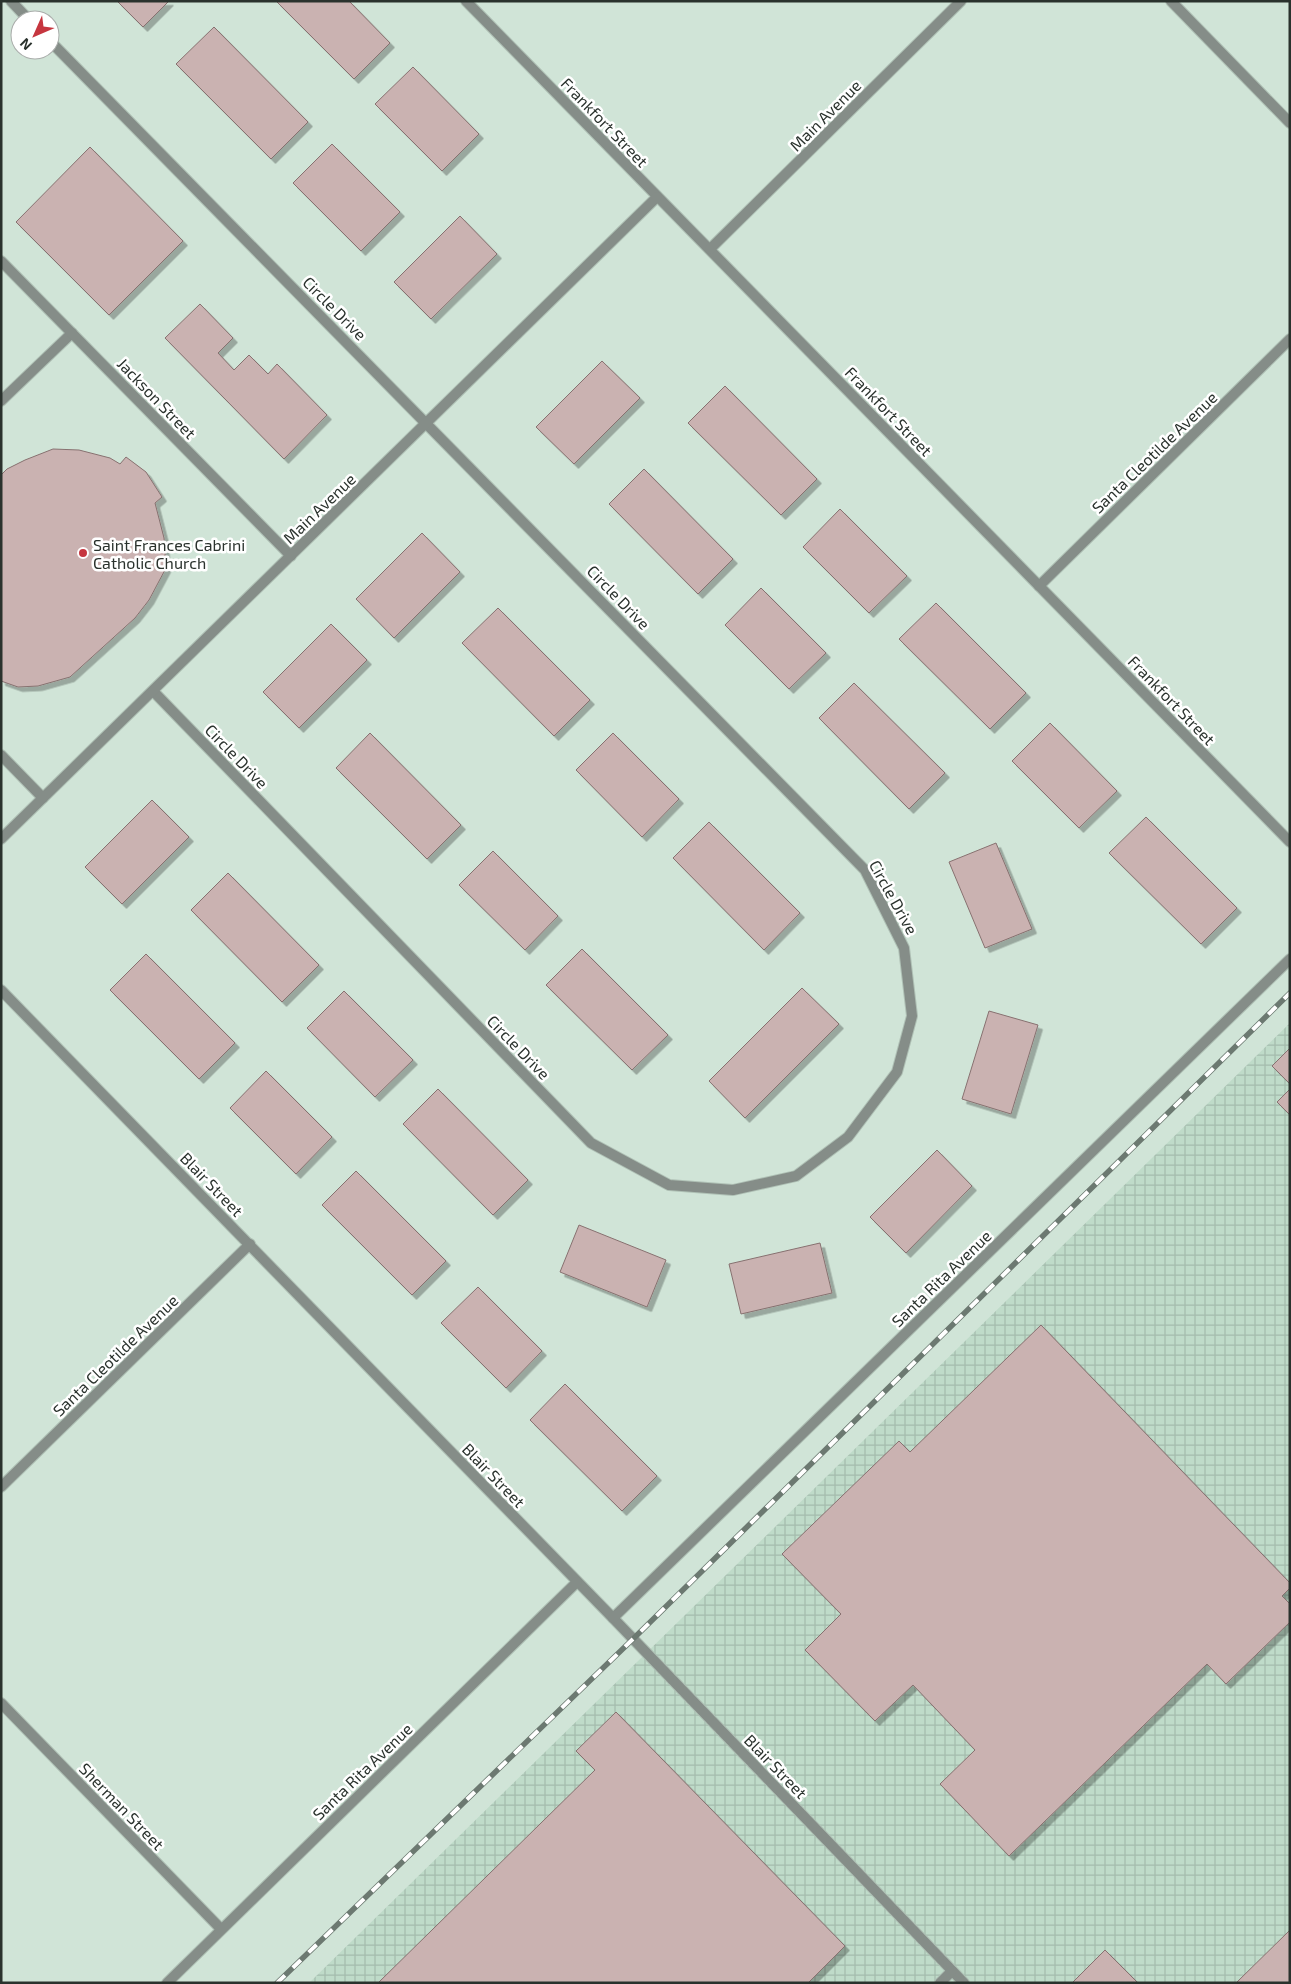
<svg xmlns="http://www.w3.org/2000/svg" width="1291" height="1984" font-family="'Exo 2',sans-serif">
  <defs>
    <pattern id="industrial-grid" width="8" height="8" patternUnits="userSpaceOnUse" patternTransform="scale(1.25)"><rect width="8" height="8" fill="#bfdbc9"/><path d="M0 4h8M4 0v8" fill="none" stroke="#a4bcad"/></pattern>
    <filter id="shadow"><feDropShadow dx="4.5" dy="4.5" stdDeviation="0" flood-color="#0004"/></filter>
  </defs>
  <rect width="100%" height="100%" fill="#d0e4d7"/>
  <path fill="url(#industrial-grid)" d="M 1290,1023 L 1290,1983 L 309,1983 Z"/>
  <g fill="#cab2b1" stroke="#877170" filter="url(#shadow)">
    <path d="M 117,1 L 169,1 L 143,27 Z"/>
    <path d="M 276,1 L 349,1 L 390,43 L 354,79 Z"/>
    <path d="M 214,27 L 308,122 L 271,159 L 176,64 Z"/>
    <path d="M 413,67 L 479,134 L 442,171 L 375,104 Z"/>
    <path d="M 332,144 L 400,212 L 361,251 L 293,183 Z"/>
    <path d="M 90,147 L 183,241 L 109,315 L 16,222 Z"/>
    <path d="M 460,216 L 497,254 L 431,319 L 394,282 Z"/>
    <path d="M 200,304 L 233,338 L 218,353 L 234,370 L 249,355 L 268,374 L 277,364 L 327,415 L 284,459 L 165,338 Z"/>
    <path d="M 602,361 L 640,398 L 574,464 L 536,427 Z"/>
    <path d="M 725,386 L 817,479 L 781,515 L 688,423 Z"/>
    <path d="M 53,449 L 79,450 L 110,458 L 120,464 L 126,457 L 146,472 L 162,497 L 155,503 L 164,538 L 166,568 L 149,600 L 135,618 L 70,677 L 38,686 L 18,687 L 1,681 L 1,475 L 7,469 L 25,460 Z"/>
    <path d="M 644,469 L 733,559 L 698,594 L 609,504 Z"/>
    <path d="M 840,509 L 907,576 L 869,613 L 803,547 Z"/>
    <path d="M 422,533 L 460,572 L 394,638 L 356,599 Z"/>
    <path d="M 761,588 L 826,653 L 789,689 L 725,625 Z"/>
    <path d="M 936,603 L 1026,693 L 990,729 L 899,639 Z"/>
    <path d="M 498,608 L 590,700 L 554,736 L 462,643 Z"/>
    <path d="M 331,624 L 367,660 L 299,728 L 263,692 Z"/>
    <path d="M 854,683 L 945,773 L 909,809 L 819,718 Z"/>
    <path d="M 1050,723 L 1117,791 L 1079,828 L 1012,761 Z"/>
    <path d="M 370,733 L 461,825 L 427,859 L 336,768 Z"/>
    <path d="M 613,733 L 679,799 L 642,837 L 576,770 Z"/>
    <path d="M 152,800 L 189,837 L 122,904 L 85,867 Z"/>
    <path d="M 1146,817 L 1237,908 L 1201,944 L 1109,853 Z"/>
    <path d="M 709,822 L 800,913 L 764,950 L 673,858 Z"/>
    <path d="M 996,843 L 1032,929 L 985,948 L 949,862 Z"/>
    <path d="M 493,851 L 558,916 L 525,950 L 459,885 Z"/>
    <path d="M 228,873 L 319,965 L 282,1002 L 191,910 Z"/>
    <path d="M 582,949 L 668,1035 L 632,1070 L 546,985 Z"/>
    <path d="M 146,954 L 235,1043 L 199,1079 L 110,990 Z"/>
    <path d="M 802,988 L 839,1024 L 745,1118 L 709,1081 Z"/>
    <path d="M 344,991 L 413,1060 L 375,1097 L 307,1028 Z"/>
    <path d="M 989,1011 L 1038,1025 L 1011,1114 L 962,1099 Z"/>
    <path d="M 1290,1048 L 1290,1084 L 1272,1066 Z"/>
    <path d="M 266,1071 L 332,1137 L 296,1174 L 230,1108 Z"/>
    <path d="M 438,1089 L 528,1180 L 493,1215 L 403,1124 Z"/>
    <path d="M 1290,1089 L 1290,1115 L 1277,1102 Z"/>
    <path d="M 937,1150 L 972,1186 L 906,1253 L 870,1217 Z"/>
    <path d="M 356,1171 L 446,1261 L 412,1295 L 322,1205 Z"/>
    <path d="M 579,1225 L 666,1260 L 647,1307 L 560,1272 Z"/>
    <path d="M 820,1243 L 832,1293 L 741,1314 L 729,1264 Z"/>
    <path d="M 478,1287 L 542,1351 L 506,1388 L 441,1323 Z"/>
    <path d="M 1041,1325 L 1290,1583 L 1290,1588 L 1282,1596 L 1290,1604 L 1290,1622 L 1226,1684 L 1207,1664 L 1009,1856 L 940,1784 L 975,1750 L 913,1685 L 875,1721 L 805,1650 L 841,1614 L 782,1554 L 899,1441 L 910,1452 Z"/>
    <path d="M 565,1384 L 657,1476 L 622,1511 L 530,1420 Z"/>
    <path d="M 616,1712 L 845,1946 L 808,1983 L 378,1983 L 595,1770 L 576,1751 Z"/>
    <path d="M 1290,1930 L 1290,1983 L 1236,1983 Z"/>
    <path d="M 1105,1950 L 1138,1983 L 1072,1983 Z"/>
  </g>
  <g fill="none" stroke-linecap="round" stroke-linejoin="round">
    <defs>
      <g id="lane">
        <path d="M 1,401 L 72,333"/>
        <path d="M 1,755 L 43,798"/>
      </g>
      <g id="street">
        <path d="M 11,1 L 29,20"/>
        <path d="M 466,1 L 1290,842"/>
        <path d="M 1171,1 L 1290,123"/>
        <path d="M 50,41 L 865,870 L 904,948 L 912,1016 L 897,1072 L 848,1137 L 796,1176 L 733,1190 L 669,1185 L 591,1143 L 153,691"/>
        <path d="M 710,249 L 961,1"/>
        <path d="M 1,261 L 291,556"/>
        <path d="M 1039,586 L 1290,339"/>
        <path d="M 1,839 L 657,197"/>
        <path d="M 1,990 L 613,1618 L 964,1983"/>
        <path d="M 1,1487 L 250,1244"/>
        <path d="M 613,1618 L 1290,959"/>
        <path d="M 1,1703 L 221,1929"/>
        <path d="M 167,1983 L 577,1582"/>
        <path d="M 940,1983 L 952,1971"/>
      </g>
    </defs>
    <use href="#lane" stroke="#afc0b5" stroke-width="12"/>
    <use href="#street" stroke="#afc0b5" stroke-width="12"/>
    <use href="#lane" stroke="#858d88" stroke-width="10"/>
    <use href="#street" stroke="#858d88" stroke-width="10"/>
    <defs>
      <path id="rail" d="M 277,1983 L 633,1639 L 1290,993"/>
    </defs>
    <use href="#rail" stroke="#6c7971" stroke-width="5.5"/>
    <use href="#rail" stroke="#fff" stroke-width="4" stroke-dasharray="11" stroke-linecap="butt"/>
  </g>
  <circle fill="#c6363f" stroke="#fff" stroke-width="2" cx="83" cy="553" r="5"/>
  <g text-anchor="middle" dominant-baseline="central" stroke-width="5" stroke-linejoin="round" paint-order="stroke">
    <g font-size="16" fill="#2a322d" stroke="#fff">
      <text transform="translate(825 115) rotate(-45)">Main Avenue</text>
      <text transform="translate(605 122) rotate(46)">Frankfort Street</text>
      <text transform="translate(335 308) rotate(45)">Circle Drive</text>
      <text transform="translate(157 398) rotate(46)">Jackson Street</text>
      <text transform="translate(889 411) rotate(46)">Frankfort Street</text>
      <text transform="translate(1154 452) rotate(-44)">Santa Cleotilde Avenue</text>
      <text transform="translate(319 508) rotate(-44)">Main Avenue</text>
      <text transform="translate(619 597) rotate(46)">Circle Drive</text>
      <text transform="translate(1172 700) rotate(46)">Frankfort Street</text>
      <text transform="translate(237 756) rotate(46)">Circle Drive</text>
      <text transform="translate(894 897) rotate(61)">Circle Drive</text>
      <text transform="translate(519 1047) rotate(46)">Circle Drive</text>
      <text transform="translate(212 1184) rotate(46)">Blair Street</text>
      <text transform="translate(941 1278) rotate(-44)">Santa Rita Avenue</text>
      <text transform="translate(115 1355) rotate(-44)">Santa Cleotilde Avenue</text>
      <text transform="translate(494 1475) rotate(46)">Blair Street</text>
      <text transform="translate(776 1766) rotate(46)">Blair Street</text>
      <text transform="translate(362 1771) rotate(-44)">Santa Rita Avenue</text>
      <text transform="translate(122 1806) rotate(46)">Sherman Street</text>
    </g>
    <g font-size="16" fill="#2a322d" stroke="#fff" text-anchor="start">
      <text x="93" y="544">Saint Frances Cabrini<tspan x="93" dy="18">Catholic Church</tspan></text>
    </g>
  </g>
  <rect width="1291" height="1984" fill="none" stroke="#2a322d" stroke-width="5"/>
  <g transform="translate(35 35) rotate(225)"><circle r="24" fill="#ffffff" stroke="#aaadab"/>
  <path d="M0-4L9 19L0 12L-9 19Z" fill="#c6363f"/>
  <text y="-8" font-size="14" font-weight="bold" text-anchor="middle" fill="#2a322d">N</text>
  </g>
</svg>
